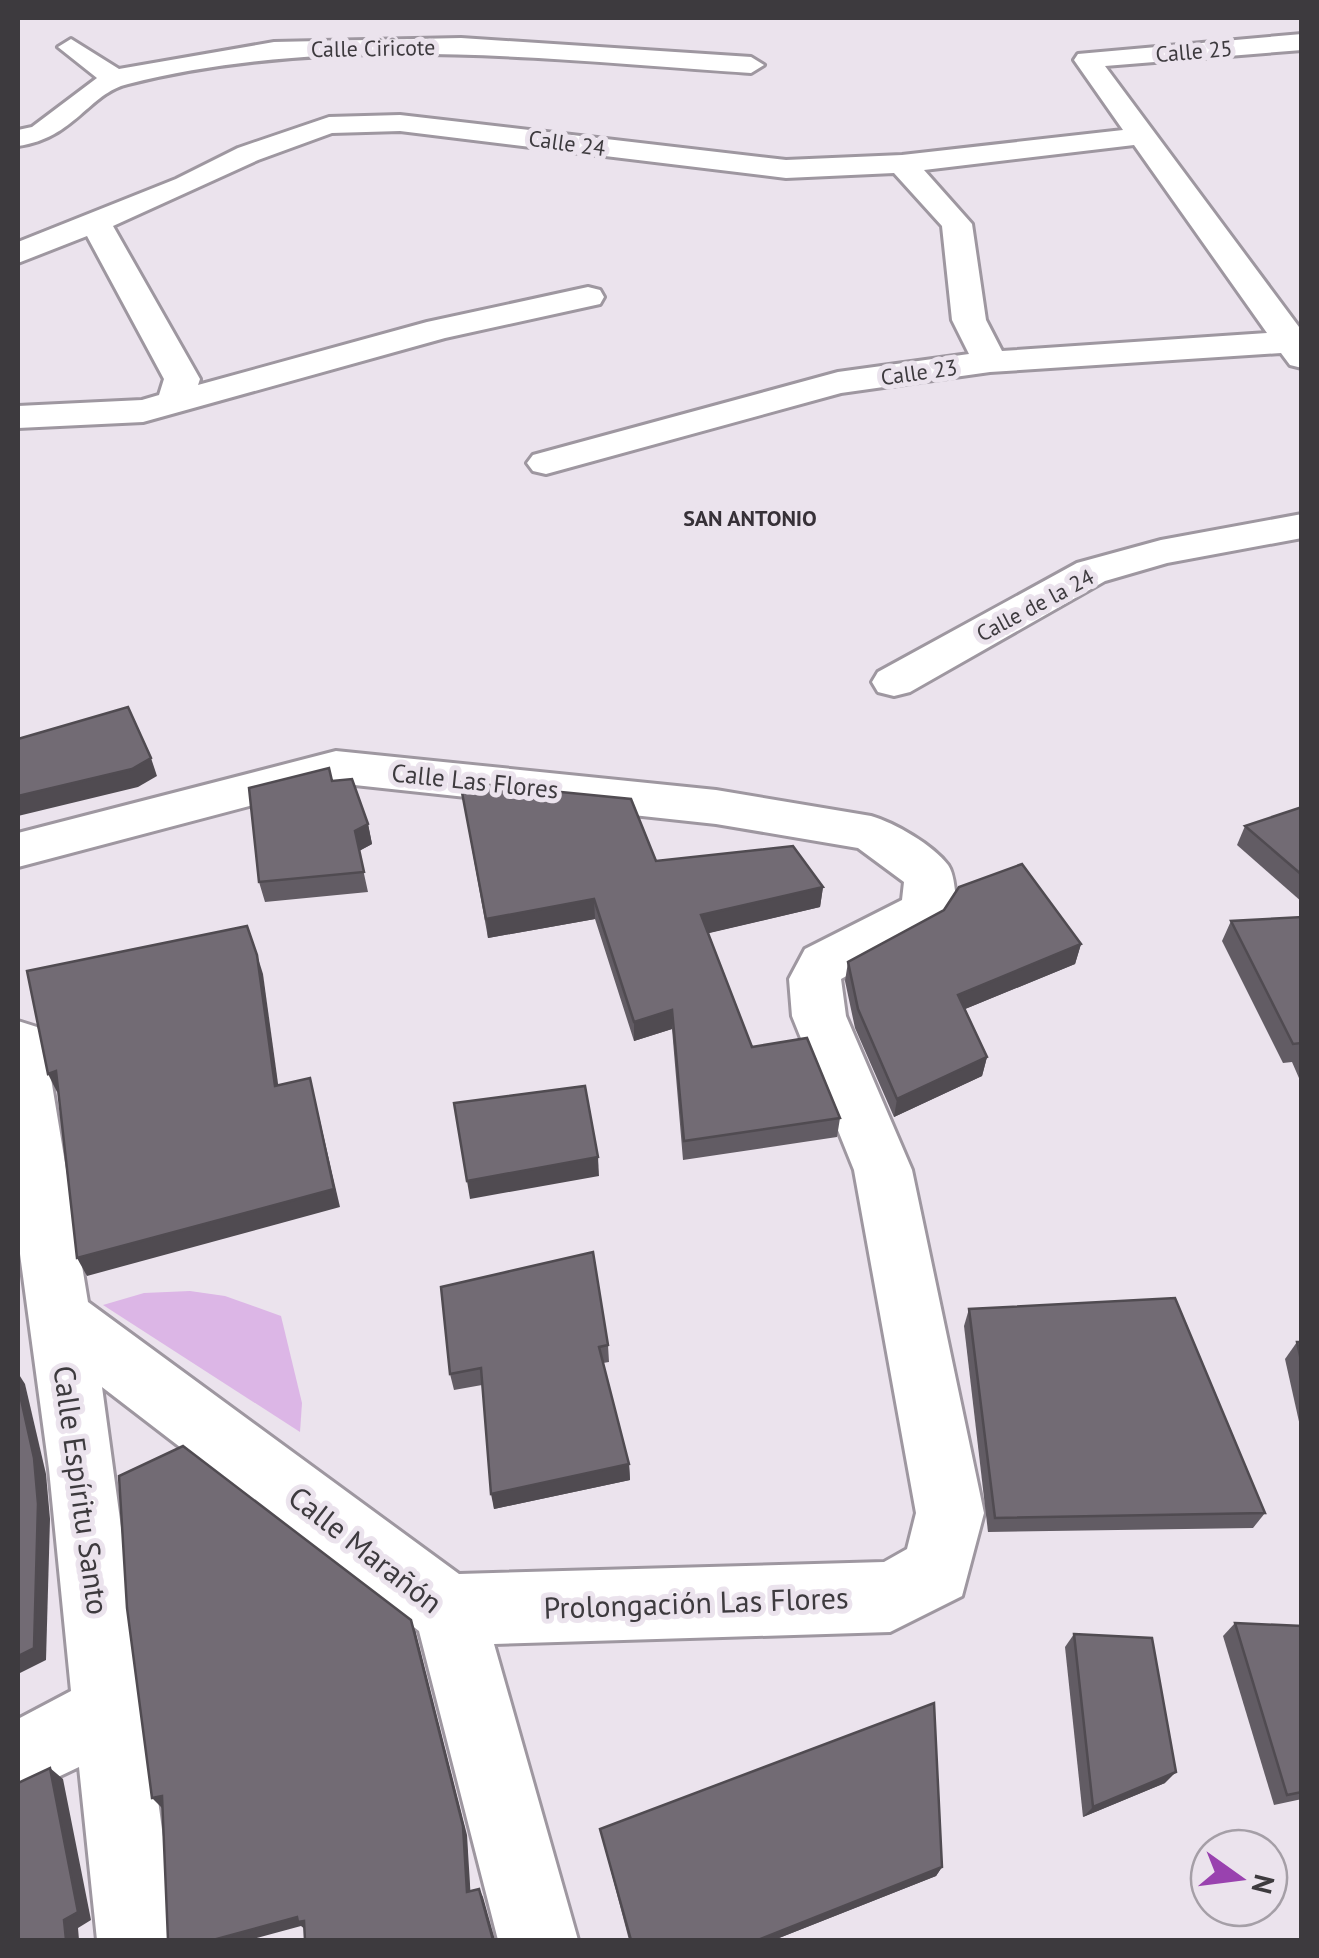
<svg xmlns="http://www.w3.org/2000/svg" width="1319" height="1958" font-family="'PT Sans',sans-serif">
  <rect width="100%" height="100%" fill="#ebe3ed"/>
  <path fill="#dcb6e6" d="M 190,1291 L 225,1296 L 281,1316 L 302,1403 L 300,1432 L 103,1305 L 144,1293 Z"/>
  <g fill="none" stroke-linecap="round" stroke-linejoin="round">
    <defs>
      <g id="minor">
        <path d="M 1302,34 L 1302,50 L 1105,66 L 1302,331 L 1302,368 L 1290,365 L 1281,353 L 990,372 L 841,393 L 546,474 L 533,471 L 527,463 L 533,455 L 838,372 L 969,354 L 952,320 L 942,226 L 894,173 L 786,178 L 400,131 L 332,133 L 258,160 L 113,226 L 200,379 L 198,385 L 427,322 L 588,287 L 600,290 L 604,297 L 600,304 L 445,338 L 143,422 L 18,428 L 18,406 L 142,400 L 159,395 L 164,379 L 87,236 L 18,263 L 18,242 L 176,179 L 238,148 L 329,117 L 400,115 L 786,160 L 902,155 L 1123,130 L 1074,60 L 1078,54 ZM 1134,145 L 1267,333 L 1002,351 L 986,320 L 972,224 L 924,170 Z"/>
        <path d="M 461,38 L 751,57 L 764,65 L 751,73 C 545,59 331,33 128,84 C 89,93 75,138 18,146 L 18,130 L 32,127 L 97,78 L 58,47 L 71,39 L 119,69 L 274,42 Z"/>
        <path d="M 1302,514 L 1302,538 L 1167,563 L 1105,581 L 910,692 L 894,696 L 878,692 L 872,682 L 878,672 L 1077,563 L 1161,540 Z"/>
        <path d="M 336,751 L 716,790 L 871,816 C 895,823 933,845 948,865 C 954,874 954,886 956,897 L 938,926 L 841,979 L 846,1016 L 912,1170 L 984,1513 L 962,1596 L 890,1632 L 494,1644 L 578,1940 L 498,1940 L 419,1631 L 102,1387 L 177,1940 L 97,1940 L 79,1767 L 18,1796 L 18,1719 L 71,1691 L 49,1469 L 18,1239 L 18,1021 L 37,1027 L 45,1042 L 88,1302 L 459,1574 L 884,1562 L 907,1549 L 916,1513 L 854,1170 L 792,1016 L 789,979 L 805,949 L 902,900 L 904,882 L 858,848 L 716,824 L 336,783 L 18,867 L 18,833 Z"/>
      </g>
    </defs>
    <use href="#minor" stroke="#9e97a0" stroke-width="6"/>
    <use href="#minor" fill="#fff" fill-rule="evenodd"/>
  </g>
  <g fill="#625c64">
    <path d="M 332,781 L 368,824 L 372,844 L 359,851 L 368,892 L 265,902 L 259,882 Z"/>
    <path d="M 460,782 L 656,861 L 823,887 L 820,907 L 708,933 L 752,1047 L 840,1118 L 837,1137 L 683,1160 L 672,1029 L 634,1041 L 595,919 L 488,938 Z"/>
    <path d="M 1302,807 L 1302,902 L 1237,845 L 1245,826 Z"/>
    <path d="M 944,910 L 1081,944 L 1075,964 L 965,1009 L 987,1057 L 982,1076 L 894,1117 L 855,1028 L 845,981 L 848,962 Z"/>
    <path d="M 1302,917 L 1302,1085 L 1292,1062 L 1283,1063 L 1222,941 L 1231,921 Z"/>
    <path d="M 969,1309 L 1265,1513 L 1253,1528 L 988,1532 L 964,1326 Z"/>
    <path d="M 1297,1342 L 1302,1342 L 1302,1435 L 1285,1359 Z"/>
    <path d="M 608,1345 L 609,1362 L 603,1363 L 629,1464 L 630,1480 L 494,1509 L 482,1385 L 454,1390 L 450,1374 Z"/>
    <path d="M 1235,1623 L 1302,1626 L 1302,1799 L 1274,1805 L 1223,1636 Z"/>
    <path d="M 1074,1634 L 1165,1783 L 1083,1817 L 1065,1647 Z"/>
    <path d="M 600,1829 L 942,1867 L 936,1876 L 774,1940 L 629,1940 Z"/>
  </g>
  <g fill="#504b51">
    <path d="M 151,758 L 157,776 L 138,787 L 18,816 L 18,796 Z"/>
    <path d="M 368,824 L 372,844 L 359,851 L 355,831 Z"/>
    <path d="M 823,887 L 820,907 L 701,935 L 701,915 Z"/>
    <path d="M 594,899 L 595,919 L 488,938 L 486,919 Z"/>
    <path d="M 1081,944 L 1075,964 L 953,1014 L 958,995 Z"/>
    <path d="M 257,955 L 263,974 L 281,1105 L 275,1086 Z"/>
    <path d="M 672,1010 L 672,1029 L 634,1041 L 634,1022 Z"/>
    <path d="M 987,1057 L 982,1076 L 894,1117 L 897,1099 Z"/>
    <path d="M 56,1071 L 65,1090 L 57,1092 L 48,1074 Z"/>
    <path d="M 310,1078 L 340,1207 L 87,1276 L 77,1258 Z"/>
    <path d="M 598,1157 L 599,1176 L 470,1199 L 467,1181 Z"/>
    <path d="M 18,1373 L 25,1384 L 46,1474 L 50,1519 L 46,1660 L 18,1674 Z"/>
    <path d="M 629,1464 L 630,1480 L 494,1509 L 491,1494 Z"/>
    <path d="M 411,1620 L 416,1633 L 467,1835 L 471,1901 L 467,1892 Z"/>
    <path d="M 50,1768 L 63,1779 L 91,1920 L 78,1928 L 79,1940 L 66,1940 Z"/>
    <path d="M 1176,1772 L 1165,1783 L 1083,1817 L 1093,1807 Z"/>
    <path d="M 162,1796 L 163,1809 L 152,1798 Z"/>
    <path d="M 942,1867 L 936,1876 L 774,1940 L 758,1940 Z"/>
    <path d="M 479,1889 L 483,1897 L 495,1940 L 493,1940 Z"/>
    <path d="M 297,1917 L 304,1921 L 306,1930 L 301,1926 L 249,1940 L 213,1940 Z"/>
  </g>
  <g fill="#726b74" stroke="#504b51" stroke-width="2.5">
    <path d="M 128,707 L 151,758 L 132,769 L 18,796 L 18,739 Z"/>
    <path d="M 329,768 L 332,781 L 352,779 L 368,824 L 355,831 L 364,872 L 259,882 L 249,788 Z"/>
    <path d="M 460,782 L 631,799 L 656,861 L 793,846 L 823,887 L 701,915 L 752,1047 L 807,1038 L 840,1118 L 684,1141 L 672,1010 L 634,1022 L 594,899 L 486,919 Z"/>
    <path d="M 1302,807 L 1302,875 L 1245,826 Z"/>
    <path d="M 1022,864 L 1081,944 L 958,995 L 987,1057 L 897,1099 L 858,1009 L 848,962 L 944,910 L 959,887 Z"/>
    <path d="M 1302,917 L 1302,1043 L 1293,1044 L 1231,921 Z"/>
    <path d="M 247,926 L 257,955 L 275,1086 L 310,1078 L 334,1189 L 77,1258 L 56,1071 L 48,1074 L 27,971 Z"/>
    <path d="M 585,1086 L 598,1157 L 467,1181 L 454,1103 Z"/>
    <path d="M 593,1252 L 608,1345 L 599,1347 L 629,1464 L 491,1494 L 481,1368 L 450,1374 L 441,1287 Z"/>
    <path d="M 1175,1298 L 1265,1513 L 995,1518 L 969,1309 Z"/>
    <path d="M 1297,1342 L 1302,1342 L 1302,1365 Z"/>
    <path d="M 18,1386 L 34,1458 L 38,1504 L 34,1648 L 18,1656 Z"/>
    <path d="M 183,1446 L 411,1620 L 463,1826 L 467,1892 L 479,1889 L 493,1940 L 305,1940 L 304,1921 L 298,1922 L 297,1917 L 213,1940 L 168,1940 L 162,1796 L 152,1798 L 127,1608 L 119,1476 Z"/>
    <path d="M 1235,1623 L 1302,1626 L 1302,1792 L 1287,1795 Z"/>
    <path d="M 1074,1634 L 1152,1638 L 1176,1772 L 1093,1807 Z"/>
    <path d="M 934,1703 L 942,1867 L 758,1940 L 631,1940 L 600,1829 Z"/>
    <path d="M 50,1768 L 78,1912 L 64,1920 L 66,1940 L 18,1940 L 18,1783 Z"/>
  </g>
  <g text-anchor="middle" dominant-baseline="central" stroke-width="10" stroke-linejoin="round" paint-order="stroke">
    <g font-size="22" fill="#3d3a3e" stroke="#ebe3ed">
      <text transform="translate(373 48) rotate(-1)">Calle Ciricote</text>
      <text transform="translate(1194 51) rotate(-5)">Calle 25</text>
      <text transform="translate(567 143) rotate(8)">Calle 24</text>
      <text transform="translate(919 372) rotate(-8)">Calle 23</text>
      <text transform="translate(1035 605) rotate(-28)">Calle de la 24</text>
    </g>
    <g font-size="22" font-weight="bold" fill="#373138" stroke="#ebe3ed">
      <text x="750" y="518">SAN ANTONIO</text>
    </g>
    <g font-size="25" fill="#3d3a3e" stroke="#ebe3ed">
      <text transform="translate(475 781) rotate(6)">Calle Las Flores</text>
    </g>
    <g font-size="30" fill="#3d3a3e" stroke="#ebe3ed">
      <text transform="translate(82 1490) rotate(82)">Calle Espíritu Santo</text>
      <text transform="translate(366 1549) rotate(38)">Calle Marañón</text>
      <text transform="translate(696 1602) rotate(-2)">Prolongación Las Flores</text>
    </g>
  </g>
  <rect width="1319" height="1958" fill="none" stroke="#3d3a3e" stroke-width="40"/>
  <g transform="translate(1239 1878) rotate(104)"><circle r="48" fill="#ebe3ed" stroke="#a59fa7" stroke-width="2.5"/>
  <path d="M0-8L18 38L0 25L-18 38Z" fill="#9942af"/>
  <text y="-15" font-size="28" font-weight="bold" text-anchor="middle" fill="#3d3a3e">N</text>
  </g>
</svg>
